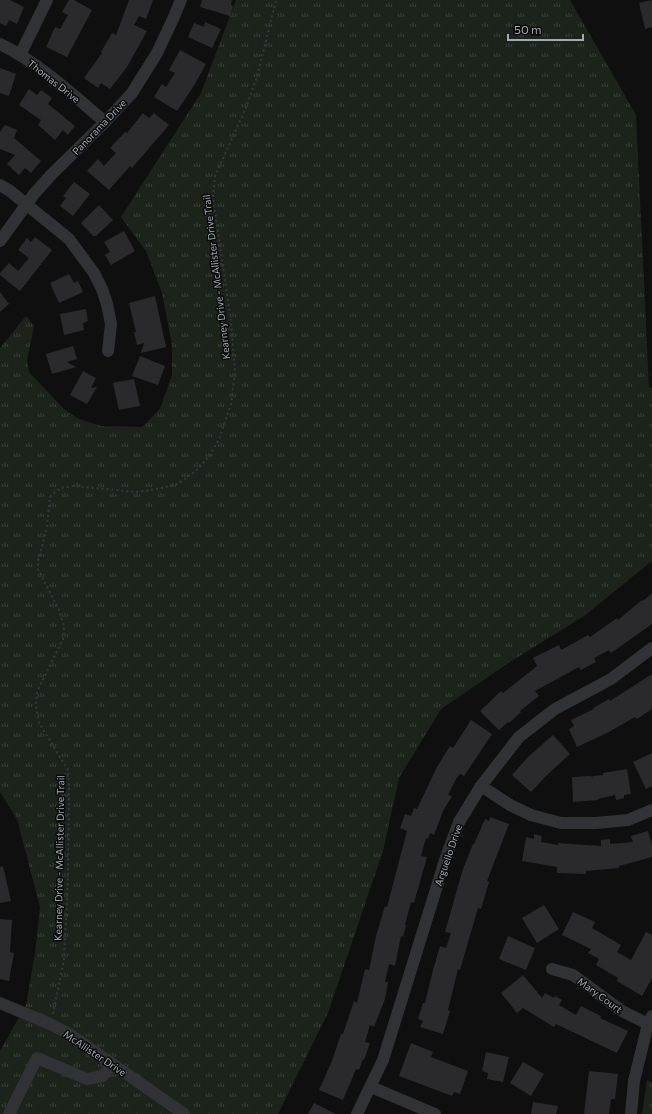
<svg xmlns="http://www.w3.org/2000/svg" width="652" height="1114" font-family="Commissioner,sans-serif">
  <defs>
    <pattern id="grass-tufts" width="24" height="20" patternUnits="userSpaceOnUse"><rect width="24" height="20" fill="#1c231b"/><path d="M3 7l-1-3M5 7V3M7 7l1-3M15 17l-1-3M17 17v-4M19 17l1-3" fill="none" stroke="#3a403a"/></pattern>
  </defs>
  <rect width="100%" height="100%" fill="#0f0f10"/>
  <g fill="url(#grass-tufts)">
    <path d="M 236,0 L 570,0 L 636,115 L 649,387 L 652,388 L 652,561 L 584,616 L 510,662 L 441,709 L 399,778 L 383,851 L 328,1013 L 278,1114 L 0,1114 L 0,1051 L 26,1005 L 35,953 L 40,907 L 17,819 L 0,792 L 0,348 L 26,316 L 34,326 L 27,360 L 29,372 L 64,409 L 79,419 L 101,426 L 142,427 L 157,412 L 161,406 L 172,375 L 172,345 L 162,293 L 146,251 L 121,217 L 201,93 Z"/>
    <path d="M 647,1080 L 652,1082 L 652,1114 L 642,1114 Z"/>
  </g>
  <g fill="#2a2a2d">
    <path d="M 0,0 L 10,0 L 24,7 L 17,24 L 9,20 L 6,26 L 0,23 Z"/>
    <path d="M 69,0 L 74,0 L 92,10 L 67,57 L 46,47 L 55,27 L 60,29 L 68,15 L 62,12 Z"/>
    <path d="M 129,0 L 153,0 L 146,19 L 139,16 L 134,25 L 147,31 L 127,67 L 110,89 L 101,83 L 98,88 L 84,78 L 102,53 L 101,52 L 112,33 L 116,35 Z"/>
    <path d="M 202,0 L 232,0 L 231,5 L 233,6 L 230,16 L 200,7 Z"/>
    <path d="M 652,0 L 652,27 L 645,29 L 639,3 Z"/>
    <path d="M 205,22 L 221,29 L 212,48 L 188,37 L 194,23 L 204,27 Z"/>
    <path d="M 180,50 L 206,64 L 195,84 L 177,111 L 154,97 L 162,84 L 166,87 L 175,73 L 169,70 Z"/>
    <path d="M 0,68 L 16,74 L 9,96 L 0,93 Z"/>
    <path d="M 29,89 L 37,95 L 41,90 L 52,98 L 48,104 L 75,126 L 68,135 L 63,130 L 55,140 L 38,125 L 41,120 L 19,105 Z"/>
    <path d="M 143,113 L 149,118 L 154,113 L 169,125 L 132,168 L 130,166 L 109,190 L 87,171 L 98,159 L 104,166 L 116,153 L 110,148 L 125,132 L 127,133 Z"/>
    <path d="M 5,125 L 17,130 L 14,138 L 41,161 L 31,173 L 25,168 L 19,175 L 7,164 L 15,155 L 0,149 L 0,132 Z"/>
    <path d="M 74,182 L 90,194 L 73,216 L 60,206 L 66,198 L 63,196 Z"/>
    <path d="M 99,205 L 113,220 L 96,236 L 93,236 L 81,223 Z"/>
    <path d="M 124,231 L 135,251 L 111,265 L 105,255 L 110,252 L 104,242 Z"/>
    <path d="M 35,237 L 52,250 L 20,291 L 0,275 L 0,273 L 9,263 L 18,271 L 29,258 L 18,250 L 27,238 L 31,242 Z"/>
    <path d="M 69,274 L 74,283 L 78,281 L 83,292 L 59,303 L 50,283 Z"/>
    <path d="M 0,292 L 9,304 L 0,312 Z"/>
    <path d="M 155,296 L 166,347 L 141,353 L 144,343 L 137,345 L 134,332 L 136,332 L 129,303 Z"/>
    <path d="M 86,309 L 88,321 L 83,323 L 84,330 L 64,335 L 60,314 Z"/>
    <path d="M 73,346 L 77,359 L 67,362 L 76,367 L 52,374 L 46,354 Z"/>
    <path d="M 140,356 L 165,366 L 158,385 L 132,376 Z"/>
    <path d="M 83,371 L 96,378 L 91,388 L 97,387 L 87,404 L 70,395 Z"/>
    <path d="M 134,379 L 140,406 L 119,410 L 113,383 Z"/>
    <path d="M 652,593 L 652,624 L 611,653 L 609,650 L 594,658 L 596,662 L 581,670 L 579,667 L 535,691 L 539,696 L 520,711 L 521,712 L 509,723 L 508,722 L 499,730 L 480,711 L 501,691 L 503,693 L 537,666 L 533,658 L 559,645 L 561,650 L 588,635 L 590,637 L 617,618 L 618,620 L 642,600 L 643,601 Z"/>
    <path d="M 652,674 L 652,709 L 637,719 L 635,717 L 607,733 L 577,747 L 569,729 L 574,726 L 571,720 L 594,709 L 593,708 L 609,699 L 610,701 Z"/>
    <path d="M 471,720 L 492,734 L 464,776 L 460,774 L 456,779 L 448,795 L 452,796 L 443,811 L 434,835 L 430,833 L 428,839 L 426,838 L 421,856 L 427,857 L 414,903 L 411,902 L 405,925 L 406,925 L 403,937 L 401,936 L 395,966 L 389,964 L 385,982 L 388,982 L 385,999 L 374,1027 L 370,1025 L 365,1042 L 370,1043 L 364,1060 L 363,1059 L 359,1070 L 356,1069 L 343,1100 L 319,1090 L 332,1061 L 341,1034 L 343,1034 L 354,1001 L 357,1003 L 365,969 L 369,970 L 376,936 L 385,906 L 387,907 L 407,831 L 400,828 L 405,814 L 411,816 L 414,808 L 417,809 L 437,767 L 450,746 L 453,748 Z"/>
    <path d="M 553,735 L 570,754 L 547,775 L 531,792 L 512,775 L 528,757 Z"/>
    <path d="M 652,753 L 652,786 L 646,789 L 633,762 Z"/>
    <path d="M 627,769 L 631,794 L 624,795 L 624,798 L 616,800 L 615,795 L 598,799 L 598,800 L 573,802 L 572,777 L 591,776 L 593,778 L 592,776 L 603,775 L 603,773 Z"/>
    <path d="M 490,817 L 509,824 L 487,881 L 489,882 L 481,909 L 478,908 L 460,970 L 458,969 L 448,1010 L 450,1011 L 443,1034 L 420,1027 L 423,1021 L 418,1019 L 423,1003 L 425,1003 L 433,970 L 440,946 L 446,948 L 451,933 L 445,932 L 463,869 L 473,844 L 474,844 L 485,819 L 489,821 Z"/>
    <path d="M 648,831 L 652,845 L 652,857 L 619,866 L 619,868 L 586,871 L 586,874 L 557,873 L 557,867 L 522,861 L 526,837 L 534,839 L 534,834 L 542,836 L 541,842 L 558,845 L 558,843 L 601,846 L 601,840 L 610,839 L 610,844 L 633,842 L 631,836 Z"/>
    <path d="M 3,866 L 11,901 L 0,903 L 0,867 Z"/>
    <path d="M 544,905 L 559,929 L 537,943 L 522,918 Z"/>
    <path d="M 573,912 L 595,922 L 592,928 L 621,945 L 617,952 L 631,960 L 646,932 L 652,935 L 652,978 L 642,996 L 617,981 L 618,978 L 596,965 L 599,959 L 588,953 L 591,949 L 562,935 Z"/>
    <path d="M 0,919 L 12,920 L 10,952 L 14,953 L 9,981 L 0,979 Z"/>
    <path d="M 508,936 L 535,948 L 526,970 L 499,959 Z"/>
    <path d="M 523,975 L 542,998 L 545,993 L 554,998 L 555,996 L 562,1000 L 559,1005 L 576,1015 L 581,1006 L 601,1016 L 600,1018 L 628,1031 L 617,1053 L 556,1024 L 554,1027 L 523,1008 L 517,1013 L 501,993 Z"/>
    <path d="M 411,1043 L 433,1052 L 431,1057 L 468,1071 L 460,1094 L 454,1092 L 452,1096 L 399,1076 Z"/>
    <path d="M 486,1052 L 509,1057 L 503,1082 L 487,1079 L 488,1073 L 482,1071 Z"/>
    <path d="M 523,1062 L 544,1074 L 531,1096 L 510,1083 Z"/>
    <path d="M 589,1071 L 618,1074 L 615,1099 L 611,1099 L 609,1114 L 584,1114 Z"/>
    <path d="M 533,1102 L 558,1106 L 556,1114 L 531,1114 Z"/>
    <path d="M 314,1103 L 336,1114 L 308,1114 Z"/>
  </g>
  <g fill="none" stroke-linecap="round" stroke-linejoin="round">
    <path stroke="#36393c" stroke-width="2" stroke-dasharray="2 3" stroke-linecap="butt" d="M 53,1014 L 64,959 L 68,877 L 69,786 L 68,770 L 39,723 L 36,706 L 37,692 L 63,639 L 64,626 L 59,610 L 38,569 L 38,561 L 47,527 L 50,497 L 55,492 L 61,488 L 74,486 L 136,492 L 151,490 L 175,485 L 185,479 L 198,469 L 210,455 L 219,439 L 231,404 L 235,373 L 231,321 L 213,198 L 215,176 L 245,110 L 257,77 L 276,0"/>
    <g stroke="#303235" stroke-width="12">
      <path d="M 0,44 C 39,63 72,94 105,122"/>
      <path d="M 20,55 L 47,0"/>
      <path d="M 0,185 L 10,191 L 69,239 L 94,273 L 102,289 L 107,304 L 111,324 L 108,351"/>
      <path d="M 0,241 L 34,194 L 51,175 L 105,122 L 132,93 L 157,53 L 173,19 L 181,0"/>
      <path d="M 481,786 L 510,805 L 531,815 L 561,823 L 596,823 L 628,820 L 652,810"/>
      <path d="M 552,969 L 573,975 L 622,1011 L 648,1024"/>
      <path d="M 0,1003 L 50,1024 L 71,1035 L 184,1114"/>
      <path d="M 371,1087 L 435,1114"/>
      <path d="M 9,1114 L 37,1058 L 87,1079 L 103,1076 L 112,1064"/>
      <path d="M 357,1114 L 383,1060 L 446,857 L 459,822 L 481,786 L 519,737 L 555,709 L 611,679 L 652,648"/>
      <path d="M 631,1114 L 634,1081 L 648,1024 L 652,1016"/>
    </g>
  </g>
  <g text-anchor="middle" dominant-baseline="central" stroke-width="3" stroke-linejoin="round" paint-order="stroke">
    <g font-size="10" fill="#9faab2" stroke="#0a0a0b">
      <text transform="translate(54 81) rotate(38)">Thomas Drive</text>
      <text transform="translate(99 127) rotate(-46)">Panorama Drive</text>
      <text transform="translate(216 277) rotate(-97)">Kearney Drive - McAllister Drive Trail</text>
      <text transform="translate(448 855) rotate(-71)">Arguello Drive</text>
      <text transform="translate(59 858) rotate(-89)">Kearney Drive - McAllister Drive Trail</text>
      <text transform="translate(600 995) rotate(36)">Mary Court</text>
      <text transform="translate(95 1053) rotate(34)">McAllister Drive</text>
    </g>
  </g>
  <path d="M508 34v6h75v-6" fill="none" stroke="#9faab2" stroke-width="2"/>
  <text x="514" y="34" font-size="12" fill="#9faab2" stroke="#0a0a0b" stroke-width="3" paint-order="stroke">50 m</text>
</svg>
